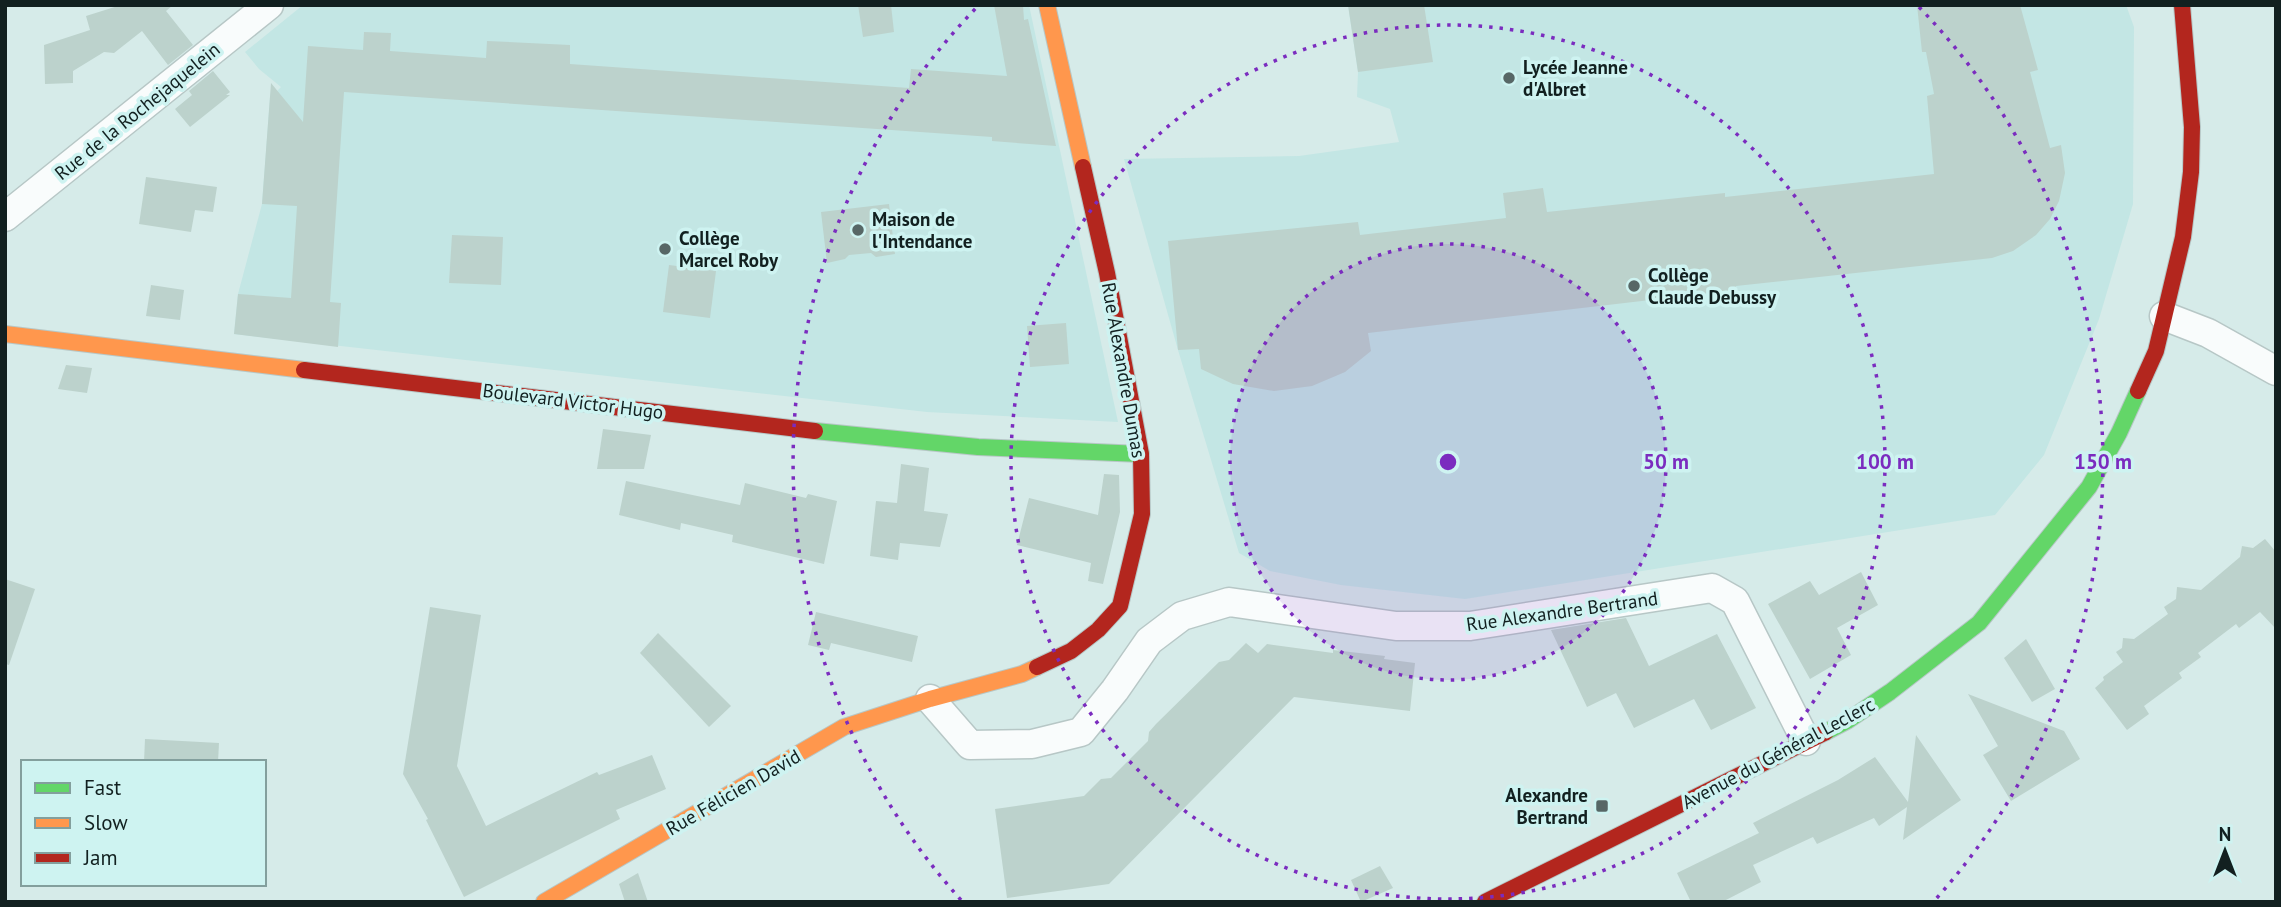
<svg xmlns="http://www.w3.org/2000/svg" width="2281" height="907" font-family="'PT Sans',sans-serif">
  <rect width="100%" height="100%" fill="#d6ebe9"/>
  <g fill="#c3e6e4">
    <path d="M 303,5 L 1029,5 L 1118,422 L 927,412 L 234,334 L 238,294 L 262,204 L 270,98 L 281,87 L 259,69 L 245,52 Z"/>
    <path d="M 1348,5 L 2126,5 L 2134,27 L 2133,204 L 2099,319 L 2044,455 L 1995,515 L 1465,599 L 1341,585 L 1270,571 L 1239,553 L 1178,350 L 1124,159 L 1299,156 L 1399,142 L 1390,109 L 1357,97 L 1358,72 Z"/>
  </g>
  <g fill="#bcd2cc">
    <path d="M 121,5 L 173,5 L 166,11 L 193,45 L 168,65 L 142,31 L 114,53 L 104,52 L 73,71 L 73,83 L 45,84 L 44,45 L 90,30 L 86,16 Z"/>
    <path d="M 858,5 L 891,5 L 894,32 L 863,37 Z"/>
    <path d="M 994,5 L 1023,5 L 1024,20 L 1028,19 L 1056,146 L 992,141 L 992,137 L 344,92 L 330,302 L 341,303 L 338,347 L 234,334 L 238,294 L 291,298 L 297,206 L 262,204 L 271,83 L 303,122 L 308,46 L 363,50 L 364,32 L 391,33 L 390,51 L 486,58 L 487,41 L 570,45 L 570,64 L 909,88 L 911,69 L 1007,76 Z"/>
    <path d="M 1348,5 L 1424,5 L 1433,62 L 1358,72 Z"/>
    <path d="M 1917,5 L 2020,5 L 2038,70 L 2030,72 L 2050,148 L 2061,145 L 2065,173 L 2059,201 L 2050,219 L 2036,235 L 2013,251 L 1992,258 L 1736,286 L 1736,290 L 1368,333 L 1371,351 L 1345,372 L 1312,386 L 1274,391 L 1233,384 L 1201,369 L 1199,349 L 1178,350 L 1168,241 L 1358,222 L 1360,235 L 1506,218 L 1503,193 L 1543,188 L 1547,212 L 1725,193 L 1725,197 L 1934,174 L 1927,96 L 1934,94 L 1926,52 L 1922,52 Z"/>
    <path d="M 213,71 L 230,92 L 226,95 L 230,95 L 190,127 L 175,109 L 192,95 L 189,91 Z"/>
    <path d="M 146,177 L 217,187 L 213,212 L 195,210 L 191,232 L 139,224 Z"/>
    <path d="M 889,204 L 895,254 L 876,257 L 871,253 L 849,255 L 845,259 L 827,263 L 821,212 Z"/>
    <path d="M 452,235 L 503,237 L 501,285 L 449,283 Z"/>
    <path d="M 669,265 L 716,271 L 710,318 L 663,312 Z"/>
    <path d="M 151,285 L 184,290 L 180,320 L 146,316 Z"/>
    <path d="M 1066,323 L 1069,364 L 1030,367 L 1027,326 Z"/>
    <path d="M 66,365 L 92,368 L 87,393 L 58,389 Z"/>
    <path d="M 603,429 L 651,435 L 644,469 L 597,469 Z"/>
    <path d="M 901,464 L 929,468 L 924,511 L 948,514 L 940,547 L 900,543 L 898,560 L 870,556 L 876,501 L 897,503 Z"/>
    <path d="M 1104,474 L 1119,475 L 1120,512 L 1103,584 L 1088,581 L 1091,563 L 1017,545 L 1029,498 L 1098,515 Z"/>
    <path d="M 626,481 L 740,505 L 745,483 L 806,498 L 808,494 L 837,501 L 824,564 L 732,542 L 733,535 L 681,523 L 680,530 L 619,515 Z"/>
    <path d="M 2265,539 L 2276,552 L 2276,629 L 2260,612 L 2239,628 L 2236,624 L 2198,653 L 2201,657 L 2179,673 L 2182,678 L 2144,706 L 2149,714 L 2127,730 L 2095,688 L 2104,680 L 2103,677 L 2123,662 L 2116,652 L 2122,648 L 2123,638 L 2134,639 L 2168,614 L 2164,607 L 2176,599 L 2177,587 L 2201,590 L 2240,557 L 2242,546 L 2253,548 Z"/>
    <path d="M 1861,572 L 1878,605 L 1837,628 L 1851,655 L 1810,679 L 1768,604 L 1810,581 L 1819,595 Z"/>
    <path d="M 5,579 L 35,589 L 9,665 L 5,664 Z"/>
    <path d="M 430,607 L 481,615 L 457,766 L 486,826 L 597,772 L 599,775 L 652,755 L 666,789 L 616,810 L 620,819 L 464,897 L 426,820 L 428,819 L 403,774 Z"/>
    <path d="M 816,612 L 918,636 L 912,662 L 831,643 L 829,650 L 808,645 Z"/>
    <path d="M 1626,618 L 1649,666 L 1717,634 L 1756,708 L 1711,730 L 1694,699 L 1634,728 L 1616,693 L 1587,707 L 1551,630 Z"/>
    <path d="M 658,633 L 731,706 L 709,727 L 640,653 Z"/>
    <path d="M 2026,639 L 2055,689 L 2032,702 L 2004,658 Z"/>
    <path d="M 1246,643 L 1258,653 L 1267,644 L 1333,653 L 1333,650 L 1385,656 L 1384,659 L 1415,663 L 1410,711 L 1294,697 L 1109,884 L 1007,898 L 995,809 L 1084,796 L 1101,779 L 1111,778 L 1148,741 L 1149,732 L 1156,724 L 1219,662 L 1229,660 Z"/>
    <path d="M 1968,694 L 2064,731 L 2080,759 L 2011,801 L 1983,755 L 1998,746 Z"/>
    <path d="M 1916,735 L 1961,800 L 1903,840 L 1907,807 L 1879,826 L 1874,818 L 1817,844 L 1813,837 L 1753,865 L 1761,882 L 1722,902 L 1691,902 L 1677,873 L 1759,833 L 1753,823 L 1838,780 L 1875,757 L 1908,802 Z"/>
    <path d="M 145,739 L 219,743 L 218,762 L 144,762 Z"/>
    <path d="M 1380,866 L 1393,888 L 1361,902 L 1351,880 Z"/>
    <path d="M 638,873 L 648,902 L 625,902 L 619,884 Z"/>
  </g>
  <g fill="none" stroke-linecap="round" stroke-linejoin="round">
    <defs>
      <g id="street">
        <path d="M 5,217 L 269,5"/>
        <path d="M 2164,316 L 2208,333 L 2276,371"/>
        <path d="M 930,699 L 970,745 L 1032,744 L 1081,732 L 1115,690 L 1149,641 L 1182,616 L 1229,602 L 1396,626 L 1470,626 L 1712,588 L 1735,601 L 1806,741"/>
      </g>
      <g id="fast">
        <path d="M 815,431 L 978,447 L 1141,454"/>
        <path d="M 1826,732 L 1847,721 L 1890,692 L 1979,623 L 2089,487 L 2119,433 L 2138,391"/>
      </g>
      <g id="slow">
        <path d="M 1047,5 L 1083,167"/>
        <path d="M 5,334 L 304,370"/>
        <path d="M 544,902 L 844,727 L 930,699 L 1022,674 L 1037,667"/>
      </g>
      <g id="jam">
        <path d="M 304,370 L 815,431"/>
        <path d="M 2138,391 L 2156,351 L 2183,237 L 2191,172 L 2192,127 L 2182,5"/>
        <path d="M 1037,667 L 1071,651 L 1098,630 L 1120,606 L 1142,514 L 1141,454 L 1107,273 L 1083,167"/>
        <path d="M 1485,902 L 1826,732"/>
      </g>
    </defs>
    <use href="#street" stroke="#b7c7c6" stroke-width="31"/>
    <use href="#fast" stroke="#b7c7c6" stroke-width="18"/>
    <use href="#slow" stroke="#b7c7c6" stroke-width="18"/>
    <use href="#jam" stroke="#b7c7c6" stroke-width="18"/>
    <use href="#street" stroke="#f9fcfc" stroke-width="28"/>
    <use href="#fast" stroke="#63d668" stroke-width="16"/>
    <use href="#slow" stroke="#ff974d" stroke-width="16"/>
    <use href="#jam" stroke="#b3261e" stroke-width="16"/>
  </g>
  <circle cx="1448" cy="462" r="218" fill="#7b2cbf" fill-opacity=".12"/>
  <g fill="none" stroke="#7b2cbf" stroke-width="3.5" stroke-dasharray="3.5 7">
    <circle cx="1448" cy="462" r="218"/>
    <circle cx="1448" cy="462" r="437"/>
    <path d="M961 900A655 655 0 0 1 977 7M1919 7A655 655 0 0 1 1935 900"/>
  </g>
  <g fill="#576766" stroke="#cef3f1" stroke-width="2.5">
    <circle cx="1509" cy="78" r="7"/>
    <circle cx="858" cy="230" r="7"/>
    <circle cx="665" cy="249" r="7"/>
    <circle cx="1634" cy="286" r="7"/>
    <rect x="1595" y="799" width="14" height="14" rx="3.5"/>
  </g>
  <g text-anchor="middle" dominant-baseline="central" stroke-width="7" stroke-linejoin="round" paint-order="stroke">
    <g font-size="19" font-weight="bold" fill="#122020" stroke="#cef3f1" text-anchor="start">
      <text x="1523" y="67">Lycée Jeanne<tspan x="1523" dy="22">d'Albret</tspan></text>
      <text x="872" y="219">Maison de<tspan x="872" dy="22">l'Intendance</tspan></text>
      <text x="679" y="238">Collège<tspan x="679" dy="22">Marcel Roby</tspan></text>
      <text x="1648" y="275">Collège<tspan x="1648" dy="22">Claude Debussy</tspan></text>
      <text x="1588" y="795" text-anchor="end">Alexandre<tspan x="1588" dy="22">Bertrand</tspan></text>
    </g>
    <g font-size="19" fill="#122020" stroke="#cef3f1">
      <text transform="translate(137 111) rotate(-39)">Rue de la Rochejaquelein</text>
      <text transform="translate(1124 370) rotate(80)">Rue Alexandre Dumas</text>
      <text transform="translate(573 401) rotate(7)">Boulevard Victor Hugo</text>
      <text transform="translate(1562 611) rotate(-8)">Rue Alexandre Bertrand</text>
      <text transform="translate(1778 753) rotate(-28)">Avenue du Général Leclerc</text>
      <text transform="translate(733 792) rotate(-30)">Rue Félicien David</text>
    </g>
  </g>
  <circle cx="1448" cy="462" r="10" fill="#7b2cbf" stroke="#cef3f1" stroke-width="3.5"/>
  <g font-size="21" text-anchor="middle" font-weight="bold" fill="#7b2cbf" stroke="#cef3f1" stroke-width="7" stroke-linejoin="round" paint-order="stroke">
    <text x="1666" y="469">50 m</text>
    <text x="1885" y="469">100 m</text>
    <text x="2103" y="469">150 m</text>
  </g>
  <rect width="2281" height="907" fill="none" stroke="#122020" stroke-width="14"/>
  <rect x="21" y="760" width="245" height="126" fill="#cef3f1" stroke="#839f9d" stroke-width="2"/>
  <rect x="35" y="783" width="35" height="10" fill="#63d668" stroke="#839f9d" stroke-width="2"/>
  <text x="84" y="795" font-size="21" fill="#122020">Fast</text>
  <rect x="35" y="818" width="35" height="10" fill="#ff974d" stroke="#839f9d" stroke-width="2"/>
  <text x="84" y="830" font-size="21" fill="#122020">Slow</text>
  <rect x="35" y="853" width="35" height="10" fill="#b3261e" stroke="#839f9d" stroke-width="2"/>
  <text x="84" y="865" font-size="21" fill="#122020">Jam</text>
  <g transform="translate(2225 851)" stroke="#cef3f1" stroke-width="5" paint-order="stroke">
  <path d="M0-5L12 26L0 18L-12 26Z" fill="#122020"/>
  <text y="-10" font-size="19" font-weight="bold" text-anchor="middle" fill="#122020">N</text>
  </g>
</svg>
